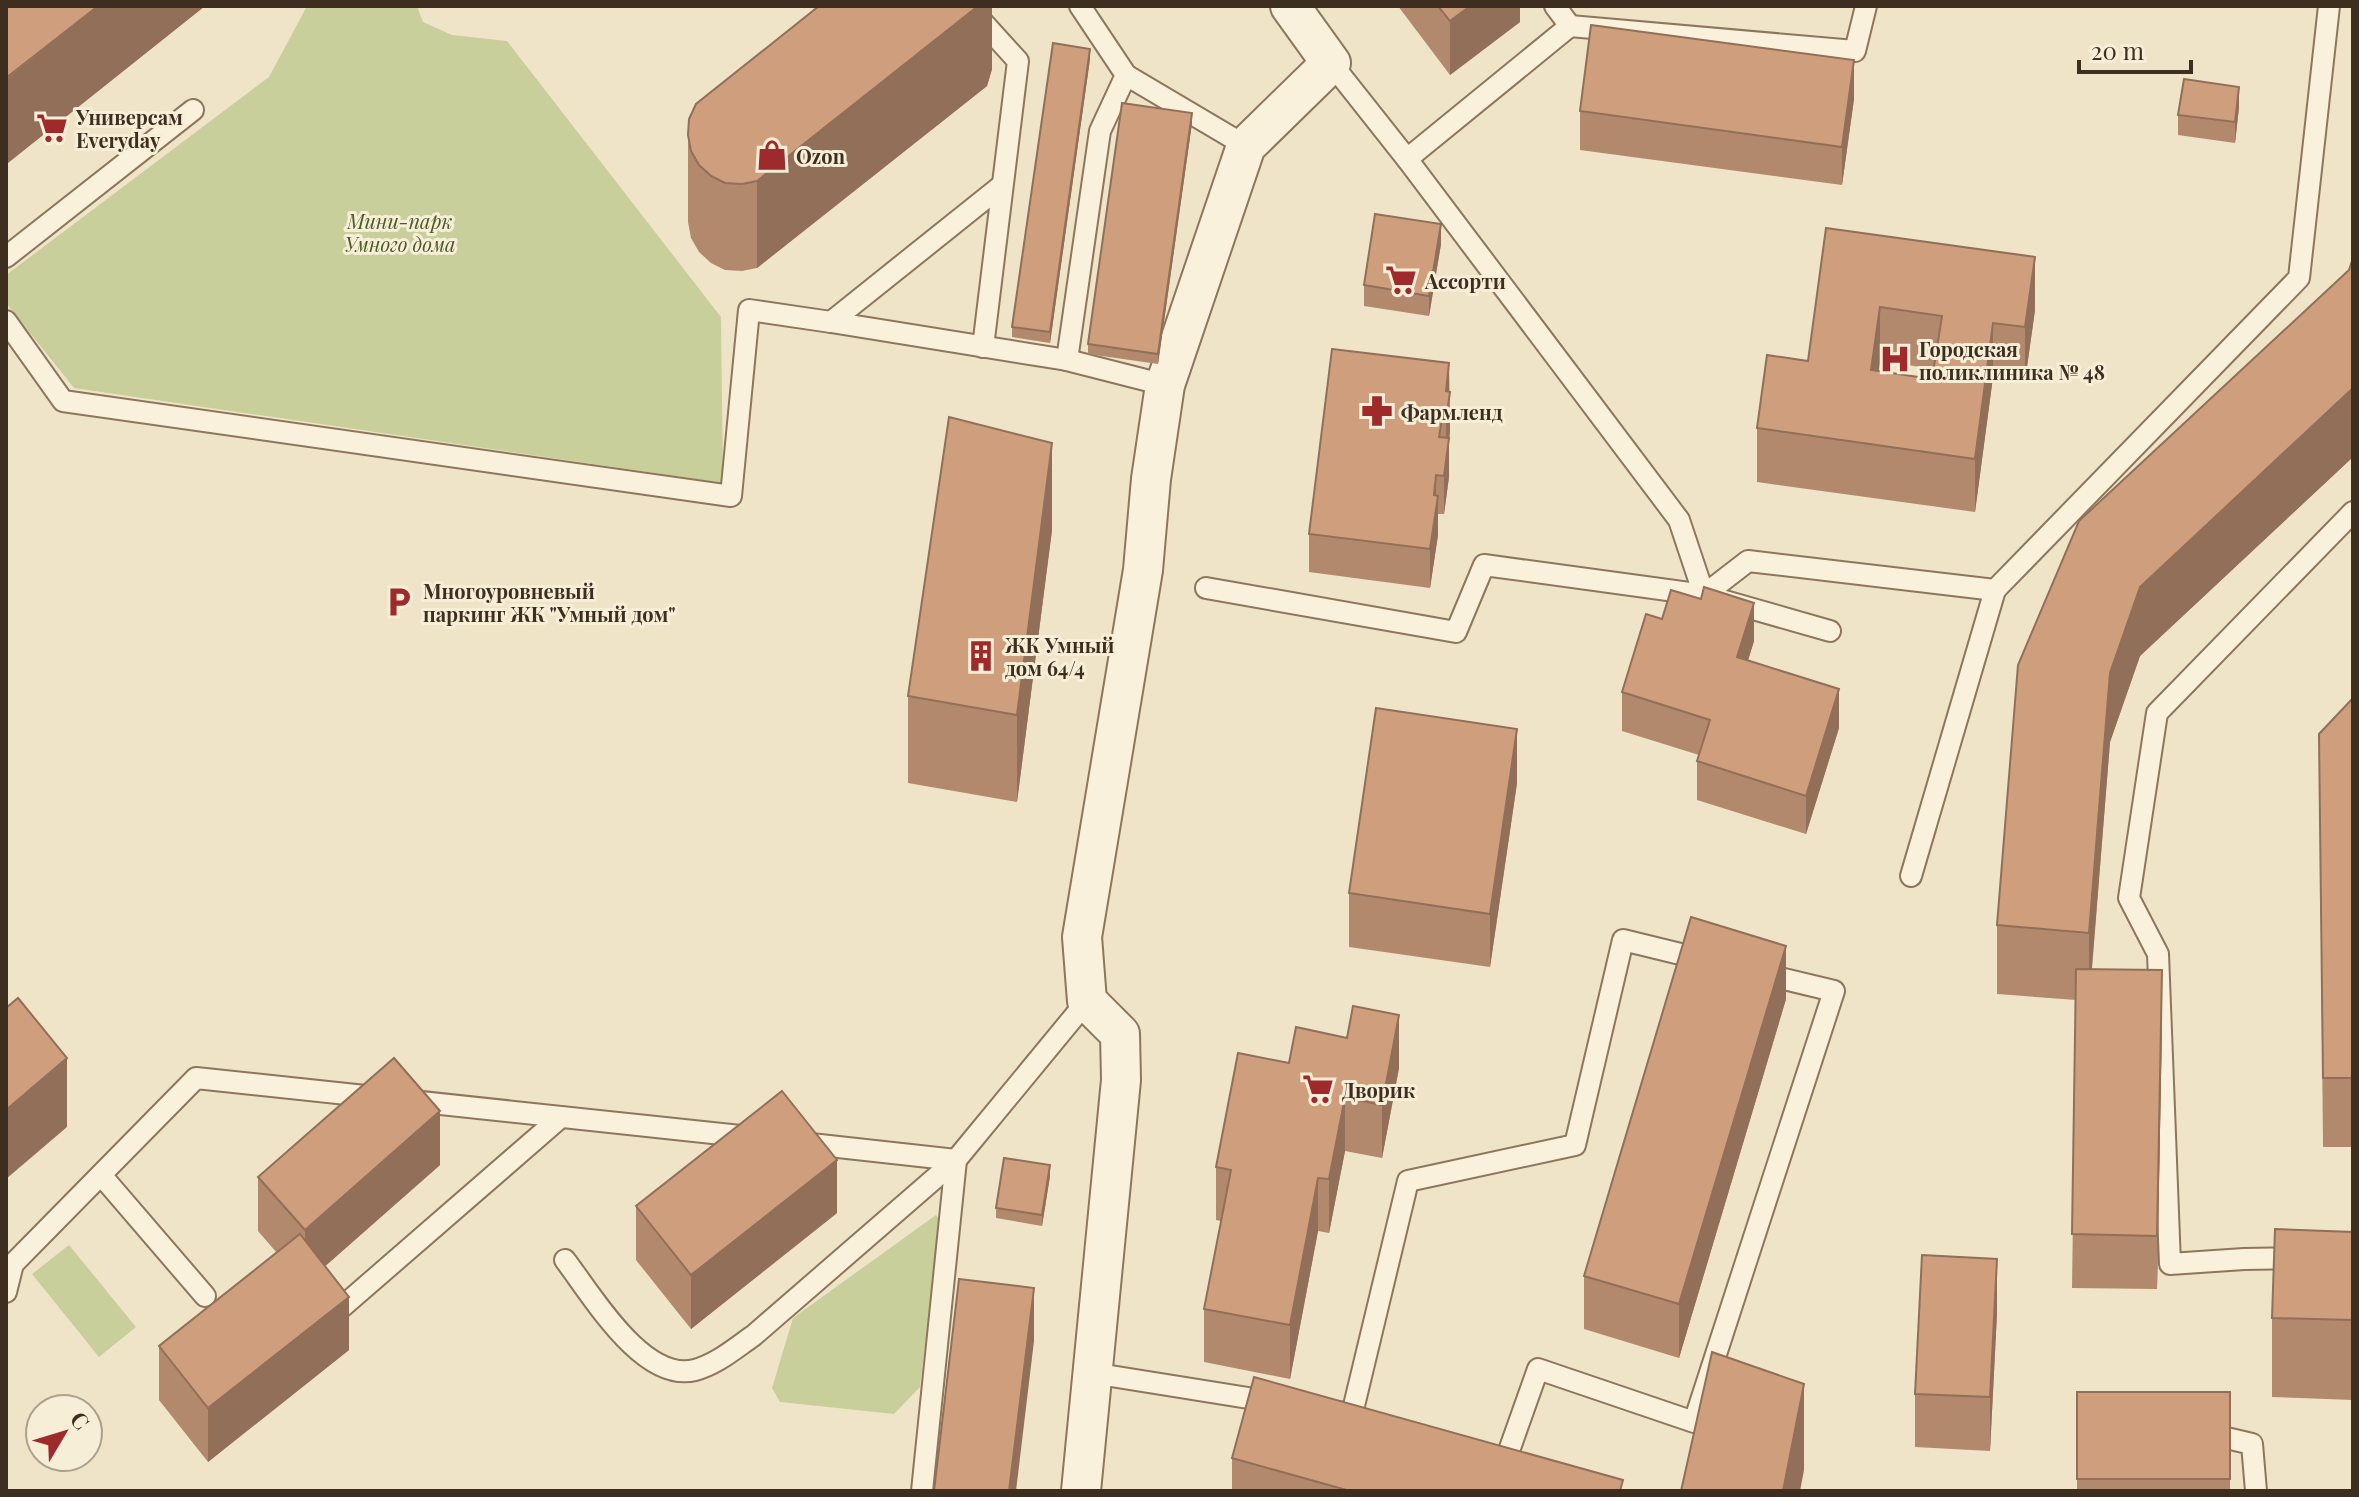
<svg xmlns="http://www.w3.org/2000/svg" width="2359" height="1497" font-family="'Playfair Display',serif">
  <rect width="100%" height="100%" fill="#f0e4c8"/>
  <g fill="#c9cf9b">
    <path d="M 307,6 L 417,6 L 423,22 L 452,35 L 507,41 L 721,317 L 723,483 L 74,388 L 6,303 L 6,275 L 269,77 Z"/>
    <path d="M 936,1215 L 940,1220 L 920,1387 L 894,1414 L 780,1402 L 772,1388 L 793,1318 Z"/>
    <path d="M 69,1245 L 136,1327 L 99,1357 L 32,1274 Z"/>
  </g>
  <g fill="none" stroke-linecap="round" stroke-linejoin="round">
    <defs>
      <g id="service">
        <path d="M 968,6 L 1018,61 L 983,347"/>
        <path d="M 1570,26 L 1855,51 L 1866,6"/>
        <path d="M 1331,63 L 1407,159 L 1679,520 L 1704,595 L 1748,561 L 1995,590 L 2299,278 L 2329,6"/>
        <path d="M 1126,75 L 1246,146"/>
        <path d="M 1407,159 L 1570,26 L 1555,6"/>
        <path d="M 1001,186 L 831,322 L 1067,360 L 1165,385"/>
        <path d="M 6,257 L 193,110"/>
        <path d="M 6,321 L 63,401 L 731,496 L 749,310 L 831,322"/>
        <path d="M 1067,360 L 1100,131 L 1126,75 L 1080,6"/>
        <path d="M 2353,512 L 2157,713 L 2129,898 L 2158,954 L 2170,1264 L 2244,1259 L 2353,1257"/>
        <path d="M 1206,588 L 1456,632 L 1484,565 L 1704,595 L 1830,631"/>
        <path d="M 1911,876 L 1995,590"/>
        <path d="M 802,1143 L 956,1160 L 922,1491"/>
        <path d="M 101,1175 L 205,1296"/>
        <path d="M 565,1260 C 592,1295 643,1383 695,1370 C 717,1364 734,1349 753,1336 L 956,1160 L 1087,1001"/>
        <path d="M 6,1292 L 13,1264 L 196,1078 L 750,1137"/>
        <path d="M 334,1314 L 561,1117"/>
        <path d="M 1092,1373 L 1273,1402"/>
        <path d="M 1337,1412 L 1352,1414 L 1408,1181 L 1575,1145 L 1623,940 L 1705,960"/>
        <path d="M 2205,1433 L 2252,1444 L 2256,1491"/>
        <path d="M 1495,1459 L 1505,1462 L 1538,1369 L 1694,1422 L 1834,991 L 1759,973"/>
      </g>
      <path id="minor" d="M 1081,1491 L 1121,1080 L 1120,1034 L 1087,1001 L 1082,937 L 1143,570 L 1151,479 L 1165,385 L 1246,146 L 1331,63 L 1290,6"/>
    </defs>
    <use href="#service" stroke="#8d765c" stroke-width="24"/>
    <use href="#minor" stroke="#8d765c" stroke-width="42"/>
    <use href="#service" stroke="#faf1dc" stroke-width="20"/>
    <use href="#minor" stroke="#faf1dc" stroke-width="38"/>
  </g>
  <g fill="#b2896c" fill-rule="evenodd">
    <path d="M 6,6 L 205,6 L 6,164 Z"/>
    <path d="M 992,6 L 992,69 L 987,86 L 757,268 L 742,271 L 725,270 L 711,263 L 699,252 L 691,238 L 688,222 L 688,135 Z"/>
    <path d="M 1398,6 L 1520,6 L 1520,22 L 1450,75 Z"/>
    <path d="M 1090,59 L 1050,343 L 1012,337 L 1012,327 Z"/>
    <path d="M 1854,99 L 1842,185 L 1580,150 L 1580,111 Z"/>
    <path d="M 2239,107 L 2235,143 L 2178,135 L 2178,115 Z"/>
    <path d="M 1192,123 L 1158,364 L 1088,354 L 1088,344 Z"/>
    <path d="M 1826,228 L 2035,310 L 2025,381 L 1993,377 L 1975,512 L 1757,482 L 1757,428 L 1808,361 ZM 1880,361 L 1934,369 L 1932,379 L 1879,371 Z"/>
    <path d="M 1441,244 L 1429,316 L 1364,306 L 1364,285 Z"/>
    <path d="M 2353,258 L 2353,457 L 2140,656 L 2110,742 L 2092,969 L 2162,1024 L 2157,1289 L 2072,1288 L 2076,1000 L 1997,994 L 1997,925 L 2018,665 L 2349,270 Z"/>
    <path d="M 1449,392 L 1450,430 L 1449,441 L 1449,477 L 1444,514 L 1438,514 L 1438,535 L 1430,588 L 1309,572 L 1309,534 Z"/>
    <path d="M 1052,530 L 1017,802 L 908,783 L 908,696 Z"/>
    <path d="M 1662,619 L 1754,641 L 1748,660 L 1839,728 L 1806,834 L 1697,800 L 1697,761 L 1699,755 L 1622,731 L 1622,692 Z"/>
    <path d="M 2353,698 L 2353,1147 L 2323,1147 L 2319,734 Z"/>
    <path d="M 1517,783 L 1490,967 L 1349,947 L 1349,893 Z"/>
    <path d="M 1786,999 L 1679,1358 L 1584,1329 L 1584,1276 Z"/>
    <path d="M 1347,1038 L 1399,1068 L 1382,1158 L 1345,1151 L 1329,1233 L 1318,1231 L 1290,1379 L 1204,1362 L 1204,1309 L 1221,1221 L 1216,1220 L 1216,1167 L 1289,1063 Z"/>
    <path d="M 440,1165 L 325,1266 L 349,1350 L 208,1462 L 159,1400 L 159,1346 L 277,1253 L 258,1231 L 258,1177 Z"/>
    <path d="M 1050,1176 L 1042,1226 L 996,1218 L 996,1208 Z"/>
    <path d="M 636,1206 L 837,1213 L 691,1329 L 636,1260 Z"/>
    <path d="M 2353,1232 L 2353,1400 L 2272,1397 L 2272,1318 Z"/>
    <path d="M 1997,1313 L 1990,1451 L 1915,1447 L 1915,1394 Z"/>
    <rect x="2077" y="1392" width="153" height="99"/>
    <path d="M 1232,1458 L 1623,1491 L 1232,1491 Z"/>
  </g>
  <g fill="#916f58">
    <path d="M 98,6 L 205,6 L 8,163 L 8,78 Z"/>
    <path d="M 978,6 L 992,6 L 992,69 L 987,86 L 757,268 L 757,181 Z"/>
    <path d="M 1470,6 L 1520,6 L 1520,22 L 1450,75 L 1450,21 Z"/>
    <path d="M 1090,49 L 1090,59 L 1050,343 L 1050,332 Z"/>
    <path d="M 1854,60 L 1854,99 L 1842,185 L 1842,147 Z"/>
    <path d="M 2239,87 L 2239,107 L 2235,143 L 2235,122 Z"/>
    <path d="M 1192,113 L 1192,123 L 1158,364 L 1158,354 Z"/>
    <path d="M 1441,224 L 1441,244 L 1429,316 L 1429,296 Z"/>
    <path d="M 2035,257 L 2035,310 L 2025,381 L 2025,327 Z"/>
    <path d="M 1880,307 L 1880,361 L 1871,423 L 1871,370 Z"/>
    <path d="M 1993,323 L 1993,377 L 1975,512 L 1975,459 Z"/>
    <path d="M 1449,363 L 1450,430 L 1449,441 L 1449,477 L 1444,514 L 1444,476 L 1446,456 L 1446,391 Z"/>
    <path d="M 2353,388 L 2353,457 L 2140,656 L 2110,742 L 2089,1002 L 2089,933 L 2110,673 L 2140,587 Z"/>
    <path d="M 1052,443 L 1052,530 L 1017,802 L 1017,715 Z"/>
    <path d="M 1436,475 L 1436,511 L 1438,496 L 1438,535 L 1430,588 L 1430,549 Z"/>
    <path d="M 1754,603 L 1754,641 L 1737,696 L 1737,657 Z"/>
    <path d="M 1839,689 L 1839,728 L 1806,834 L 1806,796 Z"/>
    <path d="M 1517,729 L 1517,783 L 1490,967 L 1490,914 Z"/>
    <path d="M 1786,946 L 1786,999 L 1679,1358 L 1679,1304 Z"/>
    <path d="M 2162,970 L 2162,1024 L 2157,1289 L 2157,1236 Z"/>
    <path d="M 1399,1015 L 1399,1068 L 1382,1158 L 1382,1105 Z"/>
    <path d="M 67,1058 L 67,1127 L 6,1179 L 6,1110 Z"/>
    <path d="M 1345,1097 L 1345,1151 L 1329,1233 L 1329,1179 Z"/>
    <path d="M 440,1111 L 440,1165 L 305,1284 L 305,1230 Z"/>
    <path d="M 837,1160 L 837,1213 L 691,1329 L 691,1275 Z"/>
    <path d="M 1050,1165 L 1050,1176 L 1042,1226 L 1042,1215 Z"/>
    <path d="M 1318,1178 L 1318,1231 L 1290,1379 L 1290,1325 Z"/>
    <path d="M 1997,1259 L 1997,1313 L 1990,1451 L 1990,1397 Z"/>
    <path d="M 1034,1288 L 1034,1341 L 1016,1491 L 1009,1491 Z"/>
    <path d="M 349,1297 L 349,1350 L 208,1462 L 208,1408 Z"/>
    <path d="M 1804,1384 L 1804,1470 L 1800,1491 L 1783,1491 Z"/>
  </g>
  <g fill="#cf9f7d" stroke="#916f58" stroke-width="2" fill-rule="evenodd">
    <path d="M 6,6 L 98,6 L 6,78 Z"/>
    <path d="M 819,6 L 978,6 L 757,181 L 742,184 L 725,183 L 711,176 L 699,165 L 691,151 L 688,135 L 689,119 L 696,104 Z"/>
    <path d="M 1438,6 L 1470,6 L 1450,21 Z"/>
    <path d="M 1591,25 L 1854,60 L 1842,147 L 1580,111 Z"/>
    <path d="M 1053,43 L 1090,49 L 1050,332 L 1012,327 Z"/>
    <path d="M 2184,79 L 2239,87 L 2235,122 L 2178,115 Z"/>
    <path d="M 1122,103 L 1192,113 L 1158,354 L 1088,344 Z"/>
    <path d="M 1375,214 L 1441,224 L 1429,296 L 1364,285 Z"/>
    <path d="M 1826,228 L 2035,257 L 2025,327 L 1993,323 L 1975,459 L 1757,428 L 1767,355 L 1808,361 ZM 1880,307 L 1942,316 L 1932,379 L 1871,370 Z"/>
    <path d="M 2353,258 L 2353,388 L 2140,587 L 2110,673 L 2089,933 L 1997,925 L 2018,665 L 2079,521 L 2349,270 Z"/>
    <path d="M 1332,349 L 1449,363 L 1446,391 L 1450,392 L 1446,420 L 1442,419 L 1439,437 L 1449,438 L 1444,476 L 1436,475 L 1434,495 L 1438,496 L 1430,549 L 1309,534 Z"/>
    <path d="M 949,417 L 1052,443 L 1017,715 L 908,696 Z"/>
    <path d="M 1704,587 L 1754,603 L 1737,657 L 1839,689 L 1806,796 L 1697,761 L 1710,720 L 1622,692 L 1646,614 L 1662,619 L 1671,590 L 1701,599 Z"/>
    <path d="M 2353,698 L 2353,1078 L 2323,1078 L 2319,734 Z"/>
    <path d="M 1376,708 L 1517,729 L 1490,914 L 1349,893 Z"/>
    <path d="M 1691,917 L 1786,946 L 1679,1304 L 1584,1276 Z"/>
    <path d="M 2076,969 L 2162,970 L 2157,1236 L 2072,1234 Z"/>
    <path d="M 18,998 L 67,1058 L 6,1110 L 6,1008 Z"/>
    <path d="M 1353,1006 L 1399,1015 L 1382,1105 L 1345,1097 L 1329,1179 L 1318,1178 L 1290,1325 L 1204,1309 L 1231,1170 L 1216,1167 L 1238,1053 L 1289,1063 L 1296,1027 L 1347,1038 Z"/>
    <path d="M 394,1058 L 440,1111 L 305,1230 L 258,1177 Z"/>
    <path d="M 782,1091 L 837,1160 L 691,1275 L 636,1206 Z"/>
    <path d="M 1004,1158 L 1050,1165 L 1042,1215 L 996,1208 Z"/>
    <path d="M 2275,1229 L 2353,1232 L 2353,1320 L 2272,1318 Z"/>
    <path d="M 300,1234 L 349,1297 L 208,1408 L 159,1346 Z"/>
    <path d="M 1922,1255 L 1997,1259 L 1990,1397 L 1915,1394 Z"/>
    <path d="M 959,1279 L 1034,1288 L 1009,1491 L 934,1491 Z"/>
    <path d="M 1712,1352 L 1804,1384 L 1783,1491 L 1681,1491 Z"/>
    <path d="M 1254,1377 L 1623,1480 L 1620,1491 L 1350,1491 L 1232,1458 Z"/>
    <rect x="2077" y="1392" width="153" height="87"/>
  </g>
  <defs>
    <symbol id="supermarket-bare" viewBox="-9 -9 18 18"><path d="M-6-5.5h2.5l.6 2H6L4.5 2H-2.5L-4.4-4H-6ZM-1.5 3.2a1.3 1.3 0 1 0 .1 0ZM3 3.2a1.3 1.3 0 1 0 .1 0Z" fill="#9e2a2b" stroke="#f7eed8" stroke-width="2.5" paint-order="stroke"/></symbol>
    <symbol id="shop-bare" viewBox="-9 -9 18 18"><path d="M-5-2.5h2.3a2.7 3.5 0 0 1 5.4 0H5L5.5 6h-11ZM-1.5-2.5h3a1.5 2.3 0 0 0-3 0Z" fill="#9e2a2b" stroke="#f7eed8" stroke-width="2.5" paint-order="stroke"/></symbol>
    <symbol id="hospital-bare" viewBox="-9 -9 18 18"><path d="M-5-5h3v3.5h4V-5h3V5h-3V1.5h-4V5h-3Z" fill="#9e2a2b" stroke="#f7eed8" stroke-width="2.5" paint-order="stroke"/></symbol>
    <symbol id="pharmacy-bare" viewBox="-9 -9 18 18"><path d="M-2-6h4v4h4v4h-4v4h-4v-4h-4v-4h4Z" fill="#9e2a2b" stroke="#f7eed8" stroke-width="2.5" paint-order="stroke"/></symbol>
    <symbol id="parking-bare" viewBox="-9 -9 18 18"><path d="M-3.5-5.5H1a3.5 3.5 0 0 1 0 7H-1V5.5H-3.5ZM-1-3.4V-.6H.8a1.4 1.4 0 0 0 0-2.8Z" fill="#9e2a2b" stroke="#f7eed8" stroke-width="2.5" paint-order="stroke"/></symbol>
    <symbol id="building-bare" viewBox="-9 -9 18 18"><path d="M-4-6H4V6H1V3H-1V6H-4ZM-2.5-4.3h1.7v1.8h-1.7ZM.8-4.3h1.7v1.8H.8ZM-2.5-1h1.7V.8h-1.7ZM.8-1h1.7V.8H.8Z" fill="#9e2a2b" stroke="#f7eed8" stroke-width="2.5" paint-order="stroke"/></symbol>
  </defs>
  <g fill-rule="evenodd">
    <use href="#supermarket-bare" x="30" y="106" width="44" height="44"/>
    <use href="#shop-bare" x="750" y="133" width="44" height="44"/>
    <use href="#supermarket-bare" x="1379" y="258" width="44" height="44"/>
    <use href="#hospital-bare" x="1873" y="337" width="44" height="44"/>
    <use href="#pharmacy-bare" x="1355" y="389" width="44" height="44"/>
    <use href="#parking-bare" x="377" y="580" width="44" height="44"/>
    <use href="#building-bare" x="959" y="634" width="44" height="44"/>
    <use href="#supermarket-bare" x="1296" y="1067" width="44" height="44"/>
  </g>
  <g text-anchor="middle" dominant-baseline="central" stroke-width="6" stroke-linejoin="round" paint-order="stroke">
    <g font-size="20" font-weight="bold" fill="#3d2e20" stroke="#f7eed8" text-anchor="start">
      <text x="76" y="116">Универсам<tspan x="76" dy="23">Everyday</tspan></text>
      <text x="796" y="155">Ozon</text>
      <text x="1425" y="280">Ассорти</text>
      <text x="1919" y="348">Городская<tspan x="1919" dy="23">поликлиника № 48</tspan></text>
      <text x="1401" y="411">Фармленд</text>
      <text x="423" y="590">Многоуровневый<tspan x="423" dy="23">паркинг ЖК "Умный дом"</tspan></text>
      <text x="1005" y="644">ЖК Умный<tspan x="1005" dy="23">дом 64/4</tspan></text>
      <text x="1342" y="1089">Дворик</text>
    </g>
    <g font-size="20" font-style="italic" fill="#4d5a26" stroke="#f7eed8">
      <text x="400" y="220">Мини-парк<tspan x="400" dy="23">Умного дома</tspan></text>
    </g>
  </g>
  <rect width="2359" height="1497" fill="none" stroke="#3d2e20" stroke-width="16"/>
  <g transform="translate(64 1433) rotate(52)"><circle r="38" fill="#f7eed8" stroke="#ada18e" stroke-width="2"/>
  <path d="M0-6L14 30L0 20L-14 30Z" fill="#9e2a2b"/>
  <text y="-12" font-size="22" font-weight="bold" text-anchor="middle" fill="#3d2e20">С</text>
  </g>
  <path d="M2079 60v12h112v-12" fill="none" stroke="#3d2e20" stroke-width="4"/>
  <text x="2091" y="60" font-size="24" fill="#3d2e20" stroke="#f7eed8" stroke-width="6" paint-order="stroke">20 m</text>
</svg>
